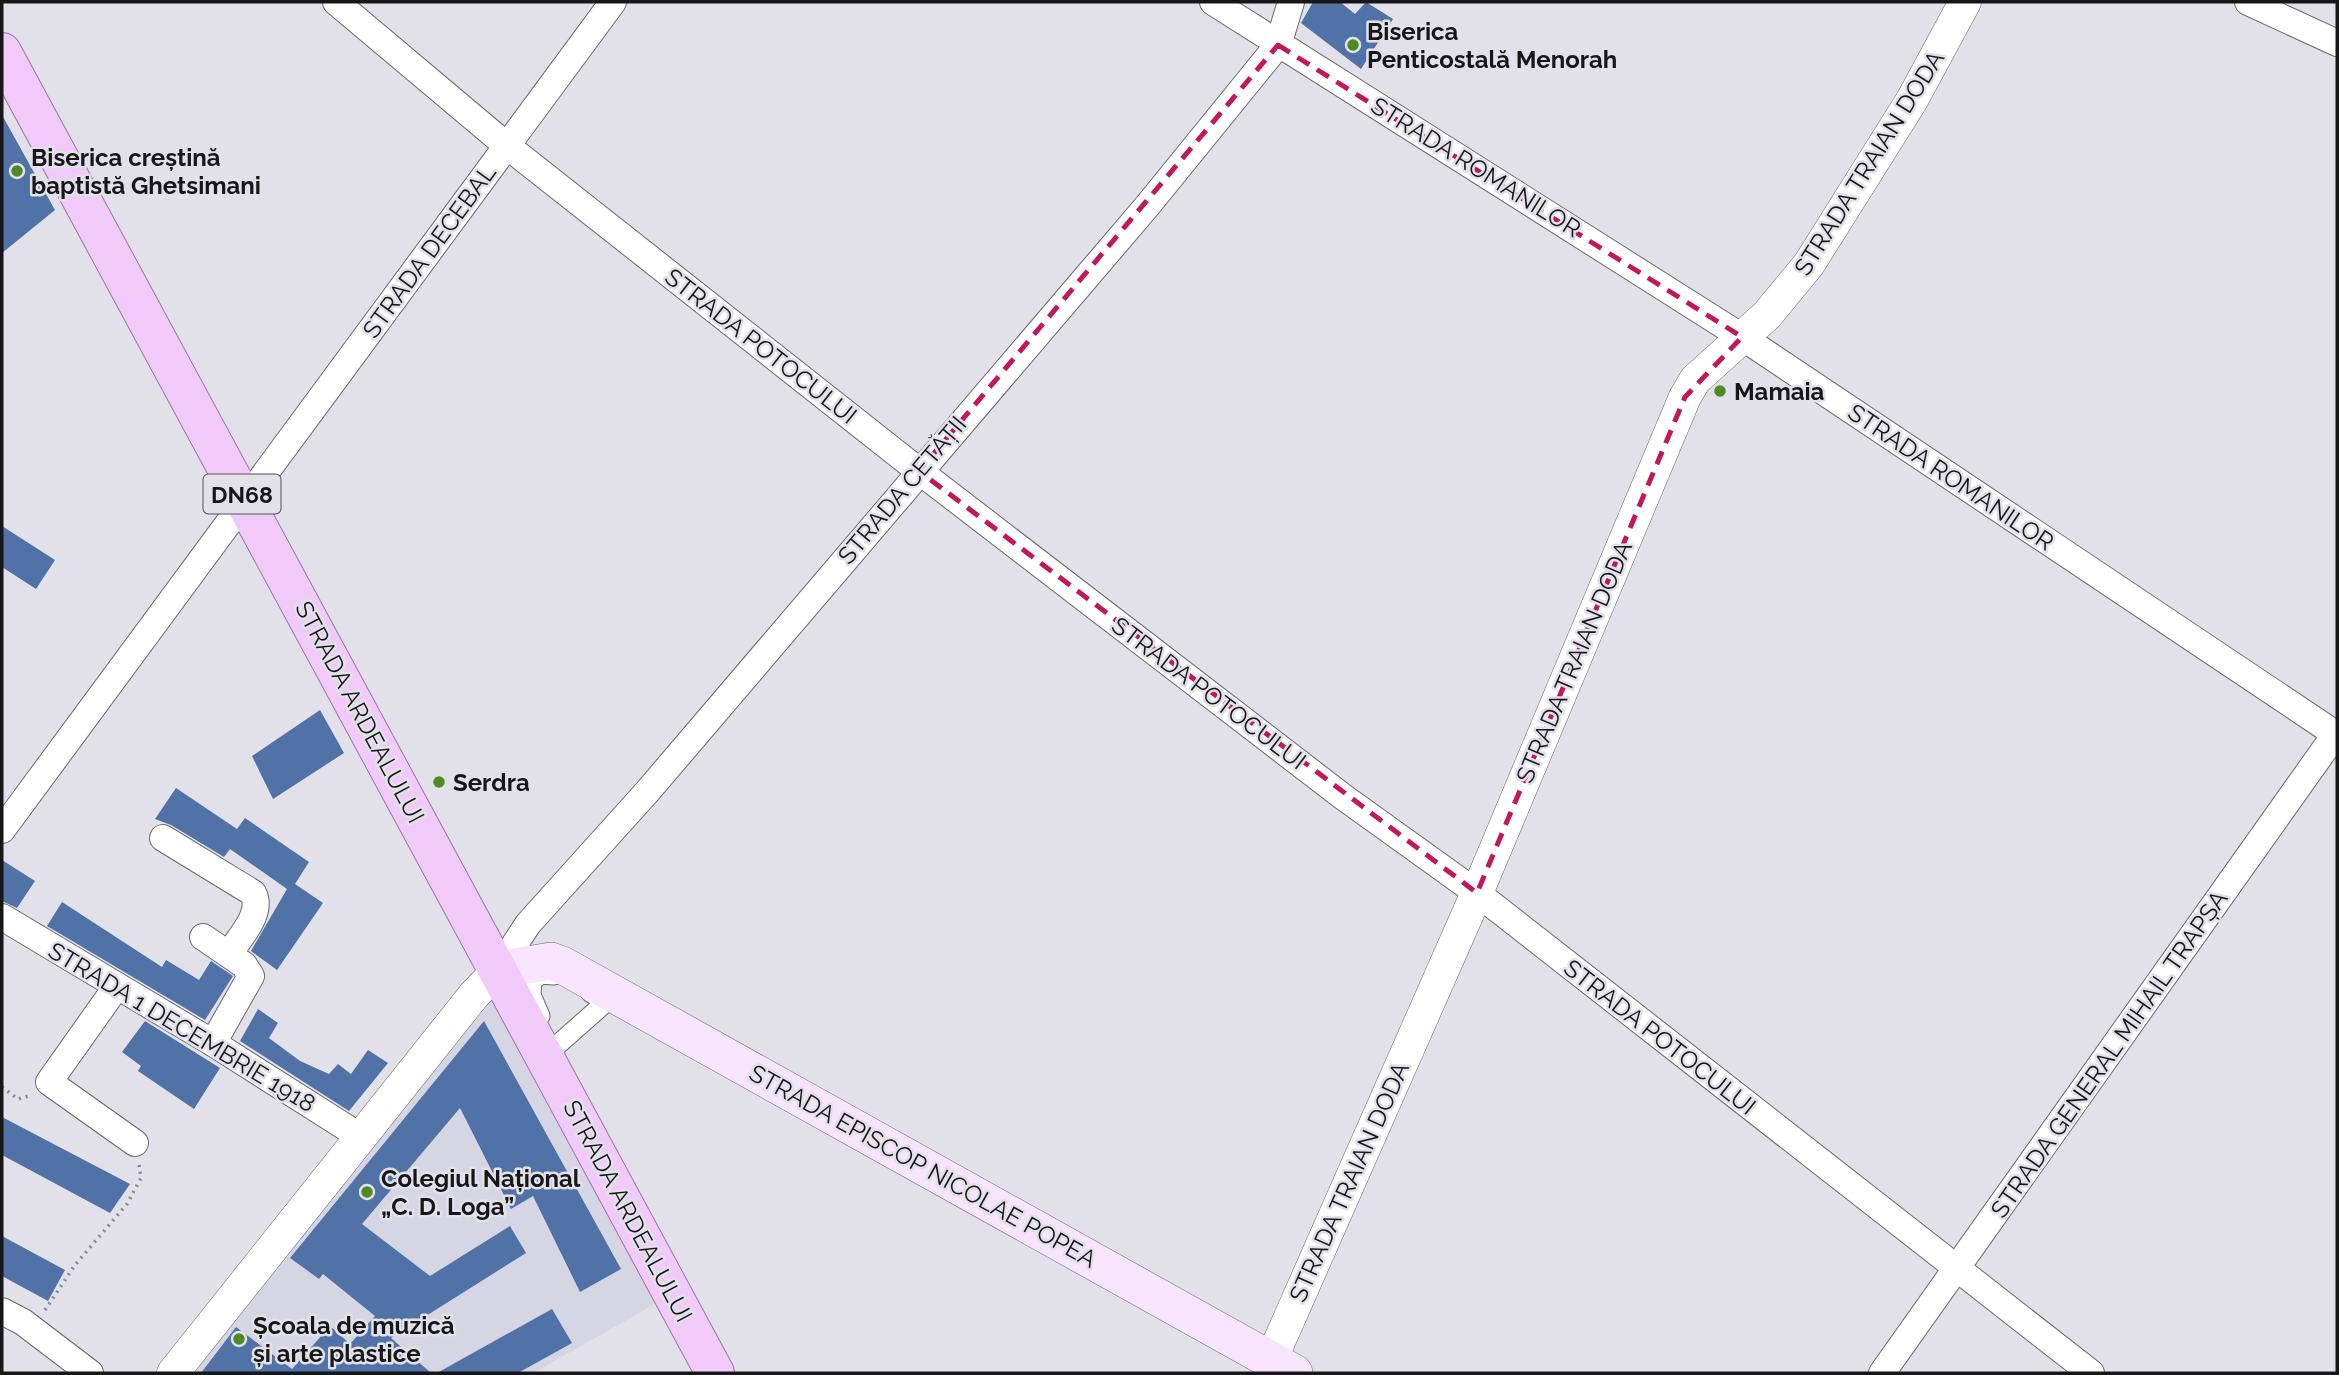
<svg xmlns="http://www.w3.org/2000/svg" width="2339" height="1375" font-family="Raleway,sans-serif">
  <rect width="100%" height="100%" fill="#e2e1e9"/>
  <path fill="#d6d5e4" d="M 494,997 L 657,1303 L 533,1373 L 189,1373 Z"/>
  <g fill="#5072a7">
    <path d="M 1313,2 L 1340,2 L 1355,14 L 1366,2 L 1393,19 L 1361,69 L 1301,23 Z"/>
    <path d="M 2,115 L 55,210 L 2,253 Z"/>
    <path d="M 2,526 L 55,560 L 36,589 L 2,567 Z"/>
    <path d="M 320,710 L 344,753 L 273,799 L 252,756 Z"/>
    <path d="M 176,788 L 237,829 L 245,818 L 309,862 L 295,884 L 323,903 L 277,970 L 251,951 L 287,889 L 230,849 L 224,857 L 171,825 L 155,819 Z"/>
    <path d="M 2,860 L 35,881 L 17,908 L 2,901 Z"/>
    <path d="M 62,902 L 162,967 L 166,960 L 199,980 L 211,961 L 233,976 L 205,1020 L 47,926 Z"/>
    <path d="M 258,1009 L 278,1023 L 269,1038 L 300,1061 L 329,1074 L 338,1064 L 351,1074 L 368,1050 L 388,1063 L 349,1111 L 240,1041 Z"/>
    <path d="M 145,1021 L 220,1068 L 194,1109 L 138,1071 L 141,1066 L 122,1052 Z"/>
    <path d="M 484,1021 L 621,1269 L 580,1292 L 533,1196 L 511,1209 L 460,1108 L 362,1224 L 430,1276 L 510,1226 L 526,1253 L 391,1338 L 431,1373 L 201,1373 L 236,1327 L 292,1369 L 330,1326 L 350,1344 L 375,1316 L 323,1274 L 319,1279 L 290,1258 Z"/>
    <path d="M 2,1117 L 130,1184 L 110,1213 L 2,1155 Z"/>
    <path d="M 2,1236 L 65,1270 L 48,1301 L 2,1276 Z"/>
    <path d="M 552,1309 L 572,1343 L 518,1373 L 437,1373 Z"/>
  </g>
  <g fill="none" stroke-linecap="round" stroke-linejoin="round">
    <defs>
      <g id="pedestrian">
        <path d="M 540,1016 L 531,995 L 532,981 L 541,974 L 554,975"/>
        <path d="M 545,1056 L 606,1002 L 590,992"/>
      </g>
      <g id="minor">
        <path d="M 336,2 L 506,145 L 919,471 L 1342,796 L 1477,893 L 2091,1373"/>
        <path d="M 1213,2 L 1742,337 L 2337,735"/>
        <path d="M 2248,2 L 2337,43"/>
        <path d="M 2,830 L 613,2"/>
        <path d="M 163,838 L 253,893 C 264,913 239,938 229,954"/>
        <path d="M 2,917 L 213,1043 L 361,1137"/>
        <path d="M 203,937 L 244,965 L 251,976 L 213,1043"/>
        <path d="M 498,970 L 528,924 L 647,792 L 1148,205 L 1278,45 L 1291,2"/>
        <path d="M 117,986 L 49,1082 L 135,1143"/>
        <path d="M 2,1311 L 23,1322 L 90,1373"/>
        <path d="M 1882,1373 L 2337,732"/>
      </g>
      <g id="tertiary">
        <path d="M 1271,1360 L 1477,893 L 1685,397 L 1695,380 L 1767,315 L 1809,264 L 1912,100 L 1965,2"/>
        <path d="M 173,1373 L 474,995 L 498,970"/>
      </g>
      <path id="secondary" d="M 498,970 L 551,961 L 562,965 L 1294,1373"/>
      <path id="primary" d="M 2,52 L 715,1373"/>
    </defs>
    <use href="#pedestrian" stroke="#69686f" stroke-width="21"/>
    <use href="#minor" stroke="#69686f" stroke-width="28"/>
    <use href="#tertiary" stroke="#69686f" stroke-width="33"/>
    <use href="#secondary" stroke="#69686f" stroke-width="38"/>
    <use href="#primary" stroke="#9f74a8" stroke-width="40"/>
    <g stroke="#8a898f" stroke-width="3.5" stroke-dasharray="2 5" stroke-linecap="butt">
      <path d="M 2,1087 L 18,1099 L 32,1095"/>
      <path d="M 45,1310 L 75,1265 L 127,1204 L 141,1178 L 139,1164"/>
    </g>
    <use href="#pedestrian" stroke="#fff" stroke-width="19"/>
    <use href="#minor" stroke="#fff" stroke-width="26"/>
    <use href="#tertiary" stroke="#fff" stroke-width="32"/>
    <use href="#secondary" stroke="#f8e4fc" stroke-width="37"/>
    <use href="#primary" stroke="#f1caf9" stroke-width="38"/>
  </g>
  <path fill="none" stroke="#c2185b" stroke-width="5" stroke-dasharray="14 9" stroke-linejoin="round" d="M 1278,45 L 1742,337 L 1685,397 L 1477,893 L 919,471 Z"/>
  <g fill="#508926" stroke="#e2e1e9" stroke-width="2.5">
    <circle cx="1353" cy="45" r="7"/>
    <circle cx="17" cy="171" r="7"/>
    <circle cx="1720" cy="391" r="7"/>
    <circle cx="439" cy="782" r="7"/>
    <circle cx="367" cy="1192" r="7"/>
    <circle cx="239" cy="1339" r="7"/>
  </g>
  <g text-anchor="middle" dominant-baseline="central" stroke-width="5" stroke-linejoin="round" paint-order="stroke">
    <rect fill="#e2e1e9" stroke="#545357" stroke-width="2" x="203.5" y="474.5" width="77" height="39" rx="5"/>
    <g font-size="23" font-weight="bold" fill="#171619">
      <text x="242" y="494">DN68</text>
    </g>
    <g font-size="24" font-weight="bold" fill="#171619" stroke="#e2e1e9" text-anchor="start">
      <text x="1367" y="31">Biserica<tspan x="1367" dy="28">Penticostală Menorah</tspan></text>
      <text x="31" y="157">Biserica creștină<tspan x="31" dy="28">baptistă Ghetsimani</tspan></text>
      <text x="1734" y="391">Mamaia</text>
      <text x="453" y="782">Serdra</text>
      <text x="381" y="1178">Colegiul Național<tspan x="381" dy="28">„C. D. Loga”</tspan></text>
      <text x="253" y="1325">Școala de muzică<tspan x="253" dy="28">și arte plastice</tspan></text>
    </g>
    <g font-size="24" fill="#171619" stroke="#e2e1e9">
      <text transform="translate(1869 163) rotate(-58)">STRADA TRAIAN DODA</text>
      <text transform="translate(1476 167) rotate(32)">STRADA ROMANILOR</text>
      <text transform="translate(429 251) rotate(-54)">STRADA DECEBAL</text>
      <text transform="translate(761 346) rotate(38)">STRADA POTOCULUI</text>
      <text transform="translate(1951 477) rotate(34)">STRADA ROMANILOR</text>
      <text transform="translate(902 490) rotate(-50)">STRADA CETĂȚII</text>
      <text transform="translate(1574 662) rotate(-67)">STRADA TRAIAN DODA</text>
      <text transform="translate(1209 693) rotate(37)">STRADA POTOCULUI</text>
      <text transform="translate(360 712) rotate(62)">STRADA ARDEALULUI</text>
      <text transform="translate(182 1027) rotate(31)">STRADA 1 DECEMBRIE 1918</text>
      <text transform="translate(1660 1037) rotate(38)">STRADA POTOCULUI</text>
      <text transform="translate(2109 1054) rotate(-55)">STRADA GENERAL MIHAIL TRAPȘA</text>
      <text transform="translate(923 1166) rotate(29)">STRADA EPISCOP NICOLAE POPEA</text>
      <text transform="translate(1349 1182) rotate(-66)">STRADA TRAIAN DODA</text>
      <text transform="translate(628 1211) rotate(62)">STRADA ARDEALULUI</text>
    </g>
  </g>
  <rect width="2339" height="1375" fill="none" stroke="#171619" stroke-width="7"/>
</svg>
